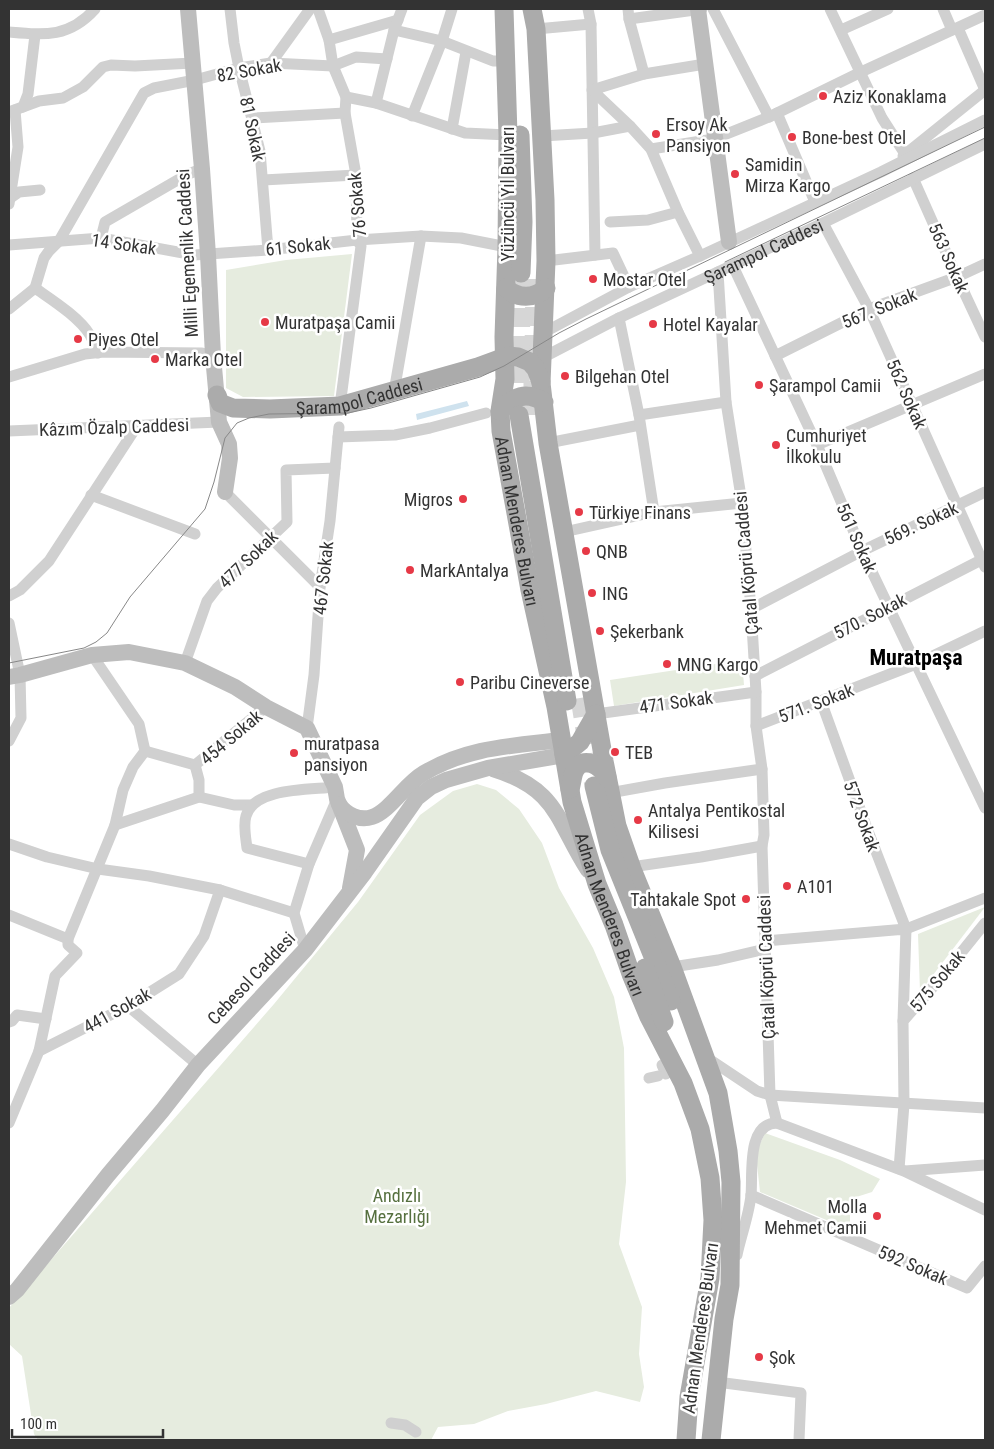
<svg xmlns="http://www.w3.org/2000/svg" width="994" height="1449" font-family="'Roboto Condensed',sans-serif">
  <rect width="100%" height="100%" fill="#fff"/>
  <g fill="#e6ecdf">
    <path d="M 352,254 L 334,396 L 243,397 L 226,388 L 226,270 L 286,260 Z"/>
    <path d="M 742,660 L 744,685 L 614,706 L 610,680 Z"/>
    <path d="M 477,784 L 496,790 L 519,809 L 542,843 L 559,888 L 593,948 L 614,997 L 624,1048 L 626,1182 L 619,1244 L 642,1307 L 639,1354 L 644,1387 L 640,1402 L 596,1391 L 546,1404 L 508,1411 L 474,1424 L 438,1427 L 431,1440 L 38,1440 L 34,1434 L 22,1356 L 9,1344 L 9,1308 L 274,1004 L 358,902 L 420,815 L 453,791 Z"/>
    <path d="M 985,907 L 920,992 L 918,934 Z"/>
    <path d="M 765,1133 L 840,1160 L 880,1179 L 872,1192 L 850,1199 L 850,1230 L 760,1192 L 757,1164 L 758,1148 Z"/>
  </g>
  <path fill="#cfe2ee" d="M 467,401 L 469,406 L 417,420 L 416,414 Z"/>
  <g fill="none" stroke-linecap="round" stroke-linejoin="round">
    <g stroke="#d6d6d6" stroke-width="19" stroke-dasharray="19 9" stroke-linecap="butt">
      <path d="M 534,354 L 535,273"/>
      <path d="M 520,411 L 521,273"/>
      <path d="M 533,415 L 533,381"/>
      <path d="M 580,698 L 594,786"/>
    </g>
    <g stroke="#d0d0d0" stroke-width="11">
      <path d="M 230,9 L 234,43 L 239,68 L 260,151 L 268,250"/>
      <path d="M 318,9 L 329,40 L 333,66 L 346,97 L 345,113 L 356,175 L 357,240 L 361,246 L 340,406"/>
      <path d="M 588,9 L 591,24 L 595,255"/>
      <path d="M 628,9 L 629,19 L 644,74"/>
      <path d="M 713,9 L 769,117"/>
      <path d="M 830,9 L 882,118 L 905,154"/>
      <path d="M 943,9 L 952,30"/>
      <path d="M 629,19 L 702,9"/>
      <path d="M 958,28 L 985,90"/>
      <path d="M 536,29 L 591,24"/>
      <path d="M 394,30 L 442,41 L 493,61 L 505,61"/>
      <path d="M 841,30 L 888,9"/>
      <path d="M 9,32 C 44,35 69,38 95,9"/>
      <path d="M 329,40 L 398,20"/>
      <path d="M 271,63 L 310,9"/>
      <path d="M 346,97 L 376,103 L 465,133 L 508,135"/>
      <path d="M 376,103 L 394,30 L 402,9"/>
      <path d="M 23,107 L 28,94 L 35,35"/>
      <path d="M 9,112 L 39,101 L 63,98 L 83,87 L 103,67 L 111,65 L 135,66 L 193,63"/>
      <path d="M 777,113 L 815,202"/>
      <path d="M 412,116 L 442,41 L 452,9"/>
      <path d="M 253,118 L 345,113"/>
      <path d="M 452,129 L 466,52"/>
      <path d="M 542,136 L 593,133 L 630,126"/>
      <path d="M 651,149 L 714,139 L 769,117 L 861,72 L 985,15"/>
      <path d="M 903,156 L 985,90"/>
      <path d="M 913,178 L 957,277 L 985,337"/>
      <path d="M 263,180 L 356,175"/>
      <path d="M 9,199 L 19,192 L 40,190"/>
      <path d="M 9,204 L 18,147 L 15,110"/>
      <path d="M 610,222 L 648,220 L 678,212"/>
      <path d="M 823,223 L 869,309 L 985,567"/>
      <path d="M 101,238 L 105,222 L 188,174 L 202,169"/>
      <path d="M 9,245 L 101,238 L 194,255 L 268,250 L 357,240 L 421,236 L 461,238 L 507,247"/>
      <path d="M 700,256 L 678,212 L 651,149 L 630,126 L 592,90 L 644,74 L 705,64"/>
      <path d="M 546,261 L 613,253 L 629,287"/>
      <path d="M 733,266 L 817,445 L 862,551 L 985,808"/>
      <path d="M 718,272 L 726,402 L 742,503 L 751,609 L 756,692 L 756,726 L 762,769 L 764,835 L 762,846 L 770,1095 L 777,1123"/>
      <path d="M 35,288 C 52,300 79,317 90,335 C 93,340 96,347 98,353"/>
      <path d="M 9,309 L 35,288 L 44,258 L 49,251 L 59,241 L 144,93 L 154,88 L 195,80 L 239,68 L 271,63 L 333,66 L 356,57 L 387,59"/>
      <path d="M 619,318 L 639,415"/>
      <path d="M 543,333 L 629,287 L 700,256 L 881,172 L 985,120"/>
      <path d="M 775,356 L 869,309 L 957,277 L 985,264"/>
      <path id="s1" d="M 542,358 L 619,318 L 823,223 L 985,144"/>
      <path d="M 9,377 L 85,354 L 103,352 L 202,353 L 213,356"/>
      <path d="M 394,392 L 421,236"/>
      <path d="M 9,431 L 219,422"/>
      <path d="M 338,437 L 395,435 L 430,428 L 486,413"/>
      <path d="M 548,443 L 640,425"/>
      <path d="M 817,445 L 985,374"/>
      <path d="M 225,492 L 320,587"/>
      <path d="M 91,495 L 195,534"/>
      <path d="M 654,512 L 639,415 L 726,402"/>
      <path d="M 564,532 L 654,512 L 742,503"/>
      <path d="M 9,596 L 20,590 L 49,561 L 137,426"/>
      <path d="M 751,609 L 862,551 L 985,492"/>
      <path d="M 9,623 L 20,675 L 21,718 L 9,741"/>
      <path d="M 185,663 L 207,601 L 217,588 L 287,522 L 286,470 L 335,468"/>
      <path d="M 755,676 L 985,558"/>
      <path d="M 821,701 L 868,831 L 906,929 L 985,898"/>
      <path d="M 596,714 L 756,692"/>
      <path d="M 756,726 L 916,664 L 985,631"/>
      <path d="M 307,728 L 314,675 L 320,587 L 330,521 L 339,427"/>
      <path d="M 145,751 L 195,765"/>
      <path d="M 615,792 L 665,783 L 762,769"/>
      <path d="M 199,797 L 199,780 L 195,765 L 266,707"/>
      <path d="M 115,825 L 199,797 L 234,805 L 252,805"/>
      <path d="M 9,844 L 47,857 L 98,869 L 149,876 L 220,890 L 294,913"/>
      <path d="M 309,864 L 247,848 C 246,839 243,825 246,816 C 254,787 311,790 335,787"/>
      <path d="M 632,869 L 638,866 L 701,857 L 762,846"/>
      <path d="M 9,915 L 68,939"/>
      <path d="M 765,941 L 906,929 L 903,1021"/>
      <path d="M 305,950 L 294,913 L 309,864 L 337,799"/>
      <path d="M 672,967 L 718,960 L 765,949"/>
      <path d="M 128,1006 L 198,1065"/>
      <path d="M 9,1022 L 12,1021 L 17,1015 L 46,1019"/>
      <path d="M 39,1051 L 55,976 L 77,953 L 68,945 L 68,939 L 115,825 L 123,790 L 133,767 L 145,751 L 139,724 L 92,655"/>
      <path d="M 706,1057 L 757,1091 L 770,1095 L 985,1108"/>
      <path d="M 662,1065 L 666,1074"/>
      <path d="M 649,1078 L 658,1076"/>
      <path d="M 9,1123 L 39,1051 L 128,1006 L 179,974 L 204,936 L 220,890"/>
      <path d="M 899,1169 L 904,1104 L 903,1021 L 940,979 L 985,923"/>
      <path d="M 905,1171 L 985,1165"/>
      <path d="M 751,1195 L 967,1288 L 985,1266"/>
      <path d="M 737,1255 C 741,1236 749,1215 751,1195 C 753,1175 746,1123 777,1123 L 904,1171 L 985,1210"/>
      <path d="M 717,1382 L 801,1393 L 799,1440"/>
      <path d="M 391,1423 L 405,1425 L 416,1432"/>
    </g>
    <g stroke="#bdbdbd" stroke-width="16">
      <path d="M 188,9 L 202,169 L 208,255 L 213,356 L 219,422 L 229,444 L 230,458 L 225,492"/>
      <path d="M 698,9 L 729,242"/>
      <path d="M 9,677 L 20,675 L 92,655 L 129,652 L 185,663 L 235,687 L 266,707 L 307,728 L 335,787 L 337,799 L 357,850 L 350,888"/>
      <path d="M 493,769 C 558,789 556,820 588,870"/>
      <path d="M 339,804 C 346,815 360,821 372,817 C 390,811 405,784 424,773 C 468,747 512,746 561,740"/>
      <path d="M 9,1297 L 17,1290 L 108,1175 L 162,1111 L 198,1065 L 305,950 L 365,872 L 417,798 L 431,787 L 446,780 L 488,768 L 564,755"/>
    </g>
    <g stroke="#ababab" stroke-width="19">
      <path id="s2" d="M 504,9 L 508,135 L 507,247 L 504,337 L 505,379 L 500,411 L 501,431 L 530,590 L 556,707 L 572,802 L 597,884 L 614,925 L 631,974 L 649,1017 L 683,1083 L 700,1129 L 710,1178 L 713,1220 L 710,1278 L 689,1397 L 686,1440"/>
      <path d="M 532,9 L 536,29 L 545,200 L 546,261 L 541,383 L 548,443 L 604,761 L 617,826 L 632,869 L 672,967 L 718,1093 L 728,1151 L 731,1182 L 730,1285 L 724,1319 L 711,1440"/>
      <path d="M 520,135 L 523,222 L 521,273"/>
      <path d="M 506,288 C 518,299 534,299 546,288"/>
      <path id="s3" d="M 217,395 L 220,403 L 233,408 L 270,409 L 340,406 L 478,367 L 508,356 L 518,357 L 530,362 L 536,369 L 541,382"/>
      <path d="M 500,411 C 514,396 526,391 544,402"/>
      <path d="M 519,415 L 567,701"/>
      <path d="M 564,755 L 580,742 L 596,714"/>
      <path d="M 594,786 L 610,850 L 671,1001"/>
      <path d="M 570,789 C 572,784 572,775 575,770 C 584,754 601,767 607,777"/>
      <path d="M 645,968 L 664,1022"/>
    </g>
    <g stroke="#888" stroke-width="1">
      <path d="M 725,262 L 985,138"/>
      <path d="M 9,663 L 84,648 L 96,642 L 107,633 L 130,597 L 205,509 L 214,482 L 225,438 L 237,423 L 249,418 L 269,414 L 348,413 L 371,408 L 480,377 L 504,366 L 559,333 L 586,319 L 985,127"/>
    </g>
  </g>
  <g fill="#e63946" stroke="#fff" stroke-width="2">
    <circle cx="823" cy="96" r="5"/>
    <circle cx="656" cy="134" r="5"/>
    <circle cx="792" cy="137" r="5"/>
    <circle cx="735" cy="174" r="5"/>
    <circle cx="593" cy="279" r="5"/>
    <circle cx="265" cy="322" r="5"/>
    <circle cx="653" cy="324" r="5"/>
    <circle cx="78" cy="339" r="5"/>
    <circle cx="155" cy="359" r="5"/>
    <circle cx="565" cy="376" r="5"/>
    <circle cx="759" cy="385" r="5"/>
    <circle cx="776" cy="445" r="5"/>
    <circle cx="463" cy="499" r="5"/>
    <circle cx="579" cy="512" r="5"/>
    <circle cx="586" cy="551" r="5"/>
    <circle cx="410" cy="570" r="5"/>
    <circle cx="592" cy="593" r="5"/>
    <circle cx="600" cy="631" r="5"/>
    <circle cx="667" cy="664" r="5"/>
    <circle cx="460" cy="682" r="5"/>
    <circle cx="615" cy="752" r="5"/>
    <circle cx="294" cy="753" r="5"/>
    <circle cx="638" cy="820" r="5"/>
    <circle cx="787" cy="886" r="5"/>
    <circle cx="746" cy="899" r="5"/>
    <circle cx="877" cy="1216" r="5"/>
    <circle cx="759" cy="1357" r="5"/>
  </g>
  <g text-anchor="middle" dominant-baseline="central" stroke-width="5" stroke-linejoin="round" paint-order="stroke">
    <g font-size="18" fill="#333" stroke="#fff">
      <text transform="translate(249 70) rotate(-10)">82 Sokak</text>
      <text transform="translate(253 129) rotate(78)">81 Sokak</text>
      <text transform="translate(507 194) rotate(-90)">Yüzüncü Yıl Bulvarı</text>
      <text transform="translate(357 205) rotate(-95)">76 Sokak</text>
      <text transform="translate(124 244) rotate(8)">14 Sokak</text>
      <text transform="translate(298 246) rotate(-6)">61 Sokak</text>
      <text stroke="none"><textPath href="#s1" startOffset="246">Şarampol Caddesi</textPath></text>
      <text transform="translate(187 253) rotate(-93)">Milli Egemenlik Caddesi</text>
      <text transform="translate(949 258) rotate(66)">563 Sokak</text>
      <text transform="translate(879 308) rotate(-22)">567. Sokak</text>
      <text transform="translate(907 394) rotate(66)">562 Sokak</text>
      <text stroke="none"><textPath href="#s3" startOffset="150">Şarampol Caddesi</textPath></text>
      <text transform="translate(114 427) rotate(-2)">Kâzım Özalp Caddesi</text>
      <text stroke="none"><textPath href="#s2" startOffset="514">Adnan Menderes Bulvarı</textPath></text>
      <text transform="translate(921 523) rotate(-25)">569. Sokak</text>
      <text transform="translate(857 538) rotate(66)">561 Sokak</text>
      <text transform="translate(248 559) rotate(-44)">477 Sokak</text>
      <text transform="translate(746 563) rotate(-95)">Çatal Köprü Caddesi</text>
      <text transform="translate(323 578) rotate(-84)">467 Sokak</text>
      <text transform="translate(870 616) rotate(-27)">570. Sokak</text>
      <text transform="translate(676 702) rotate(-8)">471 Sokak</text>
      <text transform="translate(816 703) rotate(-21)">571. Sokak</text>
      <text transform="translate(231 737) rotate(-40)">454 Sokak</text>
      <text transform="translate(862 816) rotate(70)">572 Sokak</text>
      <text stroke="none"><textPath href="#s2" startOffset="919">Adnan Menderes Bulvarı</textPath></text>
      <text transform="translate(766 967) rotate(-92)">Çatal Köprü Caddesi</text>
      <text transform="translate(251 978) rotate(-47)">Cebesol Caddesi</text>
      <text transform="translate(937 981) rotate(-50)">575 Sokak</text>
      <text transform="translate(117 1010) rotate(-29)">441 Sokak</text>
      <text transform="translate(913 1265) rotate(23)">592 Sokak</text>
      <text transform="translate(700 1328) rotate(-82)">Adnan Menderes Bulvarı</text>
    </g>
    <g font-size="18" fill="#333" stroke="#fff" text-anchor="start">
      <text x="833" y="96">Aziz Konaklama</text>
      <text x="666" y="124">Ersoy Ak<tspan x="666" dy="21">Pansiyon</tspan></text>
      <text x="802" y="137">Bone-best Otel</text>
      <text x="745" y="164">Samidin<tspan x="745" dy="21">Mirza Kargo</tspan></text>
      <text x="603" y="279">Mostar Otel</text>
      <text x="275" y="322">Muratpaşa Camii</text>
      <text x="663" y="324">Hotel Kayalar</text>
      <text x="88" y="339">Piyes Otel</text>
      <text x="165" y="359">Marka Otel</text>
      <text x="575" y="376">Bilgehan Otel</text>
      <text x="769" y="385">Şarampol Camii</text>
      <text x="786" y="435">Cumhuriyet<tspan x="786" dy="21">İlkokulu</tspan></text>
      <text x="453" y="499" text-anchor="end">Migros</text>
      <text x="589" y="512">Türkiye Finans</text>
      <text x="596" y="551">QNB</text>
      <text x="420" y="570">MarkAntalya</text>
      <text x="602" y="593">ING</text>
      <text x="610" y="631">Şekerbank</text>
      <text x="677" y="664">MNG Kargo</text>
      <text x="470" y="682">Paribu Cineverse</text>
      <text x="304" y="743">muratpasa<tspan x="304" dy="21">pansiyon</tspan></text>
      <text x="625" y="752">TEB</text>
      <text x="648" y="810">Antalya Pentikostal<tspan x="648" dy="21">Kilisesi</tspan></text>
      <text x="797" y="886">A101</text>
      <text x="736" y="899" text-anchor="end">Tahtakale Spot</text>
      <text x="867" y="1206" text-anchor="end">Molla<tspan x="867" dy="21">Mehmet Camii</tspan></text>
      <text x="769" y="1357">Şok</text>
    </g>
    <g font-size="18" fill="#56703f" stroke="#fff">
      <text x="397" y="1195">Andızlı<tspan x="397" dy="21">Mezarlığı</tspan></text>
    </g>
    <g font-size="22" font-weight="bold" fill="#000" stroke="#fff">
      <text x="916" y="657">Muratpaşa</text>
    </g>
  </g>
  <rect width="994" height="1449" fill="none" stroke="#333333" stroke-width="20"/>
  <path d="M12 1429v8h151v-8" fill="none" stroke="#333333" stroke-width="2.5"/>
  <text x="20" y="1429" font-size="15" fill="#333333" stroke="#ffffff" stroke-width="4" paint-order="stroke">100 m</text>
</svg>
